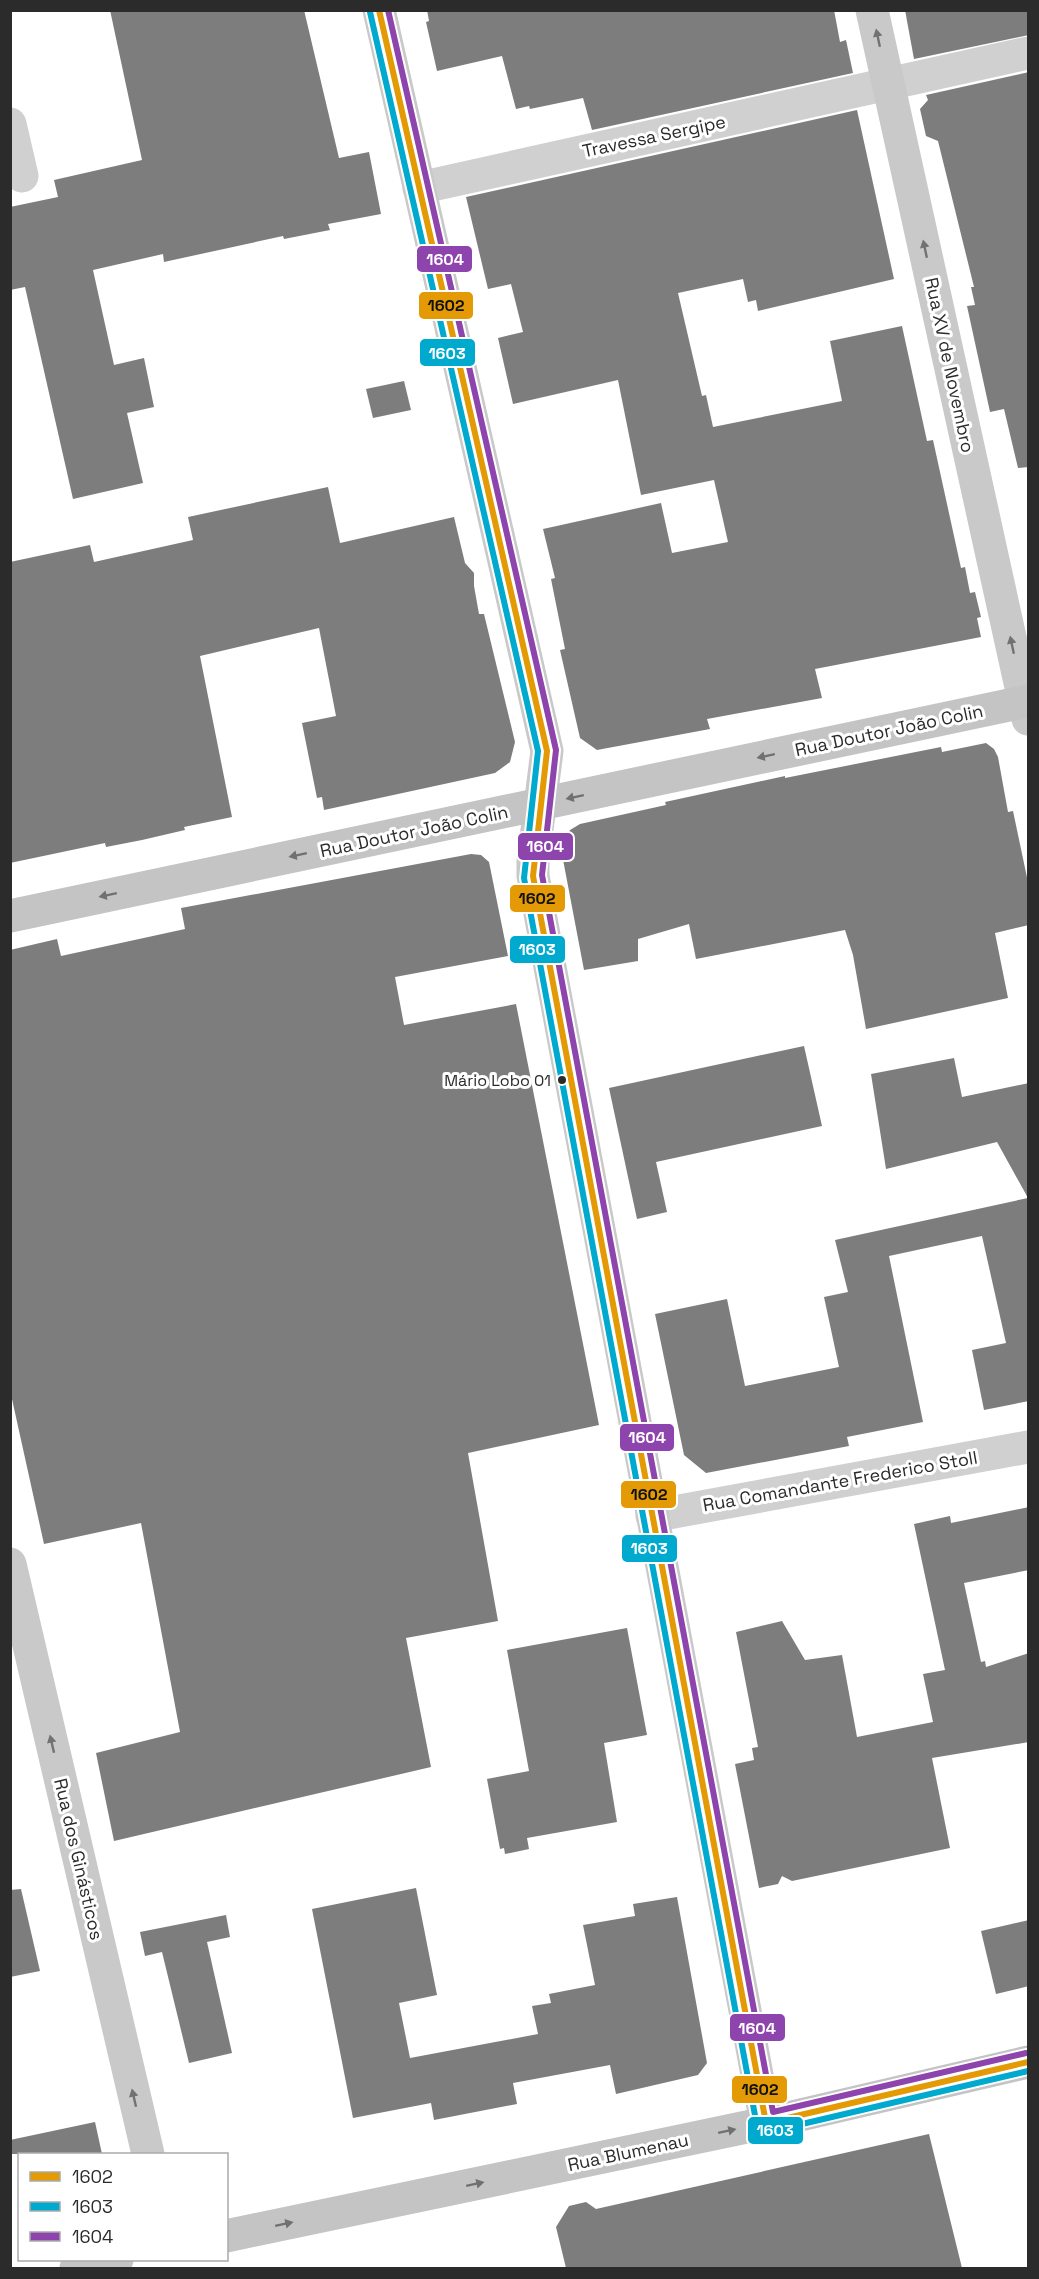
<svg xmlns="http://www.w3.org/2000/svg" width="1039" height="2279" font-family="'Space Grotesk',sans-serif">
  <rect width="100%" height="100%" fill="#fff"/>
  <g fill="#7d7d7d">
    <path d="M 110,10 L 304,10 L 339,158 L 369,152 L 381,214 L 328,224 L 330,230 L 284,239 L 283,236 L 164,262 L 163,254 L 93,270 L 114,365 L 144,358 L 154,407 L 127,413 L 143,483 L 73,499 L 25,287 L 10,290 L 10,207 L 58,197 L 54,180 L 142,160 Z"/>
    <path d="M 427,10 L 834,10 L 840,42 L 846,40 L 853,73 L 592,130 L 583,98 L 530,109 L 529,106 L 516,109 L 502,56 L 437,71 L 426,22 L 429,21 Z"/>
    <path d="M 905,10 L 1029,10 L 1029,35 L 914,59 Z"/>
    <path d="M 1029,72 L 1029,467 L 1018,468 L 1004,409 L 990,412 L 967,306 L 975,305 L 971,287 L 974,287 L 938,141 L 926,136 L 920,109 L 928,100 L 926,95 Z"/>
    <path d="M 857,110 L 894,279 L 758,311 L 756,300 L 748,302 L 743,279 L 678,293 L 702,396 L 706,395 L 713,427 L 842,401 L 830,341 L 902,326 L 927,441 L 933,440 L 961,568 L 965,567 L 970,593 L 975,592 L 981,617 L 977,618 L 981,637 L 815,669 L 822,698 L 707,719 L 710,729 L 597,750 L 580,738 L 560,650 L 565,649 L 551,579 L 555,578 L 543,529 L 661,503 L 672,553 L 728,542 L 714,480 L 641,495 L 618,380 L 513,404 L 498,338 L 523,332 L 511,284 L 488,289 L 466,197 Z"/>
    <path d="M 404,381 L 411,410 L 373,418 L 366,389 Z"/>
    <path d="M 328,487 L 340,543 L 454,517 L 465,563 L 474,573 L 474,586 L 479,614 L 484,614 L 515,742 L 510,762 L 495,773 L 324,810 L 322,797 L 317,798 L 302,723 L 336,716 L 319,628 L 200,656 L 232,817 L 184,827 L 185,830 L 142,840 L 106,847 L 105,843 L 10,863 L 10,562 L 90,545 L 94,562 L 193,540 L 188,517 Z"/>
    <path d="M 986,743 L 994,749 L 998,757 L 1008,812 L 1013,811 L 1029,887 L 1029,925 L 995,933 L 1008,998 L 866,1029 L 853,955 L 845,930 L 696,959 L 689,924 L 638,939 L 638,961 L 584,970 L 561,849 L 570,830 L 580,824 L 666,805 L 665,802 L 785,776 L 785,778 L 941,747 L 942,752 Z"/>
    <path d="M 471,854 L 481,855 L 489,862 L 508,956 L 395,977 L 404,1025 L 516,1004 L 599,1425 L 468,1453 L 498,1621 L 406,1638 L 431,1767 L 114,1841 L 96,1753 L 180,1732 L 141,1523 L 44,1544 L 10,1390 L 10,950 L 57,939 L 61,956 L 185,929 L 181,908 Z"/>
    <path d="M 804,1046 L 822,1126 L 656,1162 L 667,1212 L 637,1219 L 609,1088 Z"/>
    <path d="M 954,1058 L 962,1097 L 1029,1083 L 1029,1401 L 984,1410 L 972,1350 L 1006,1343 L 982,1236 L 889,1256 L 923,1422 L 847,1437 L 849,1446 L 706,1473 L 684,1455 L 655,1314 L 727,1299 L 745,1386 L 839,1367 L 824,1297 L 848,1292 L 835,1240 L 1028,1198 L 997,1142 L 886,1169 L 871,1074 Z"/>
    <path d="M 1029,1507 L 1029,1570 L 964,1583 L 981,1662 L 985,1661 L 986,1667 L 1029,1653 L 1029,1742 L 932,1758 L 950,1848 L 792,1881 L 782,1876 L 778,1884 L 759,1888 L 735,1764 L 754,1760 L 752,1748 L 758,1747 L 736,1632 L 782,1621 L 805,1660 L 842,1655 L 857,1737 L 933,1722 L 923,1674 L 945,1670 L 914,1524 L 950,1516 L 951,1523 Z"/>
    <path d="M 627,1628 L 647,1735 L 604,1743 L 617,1822 L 527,1838 L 529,1849 L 505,1854 L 504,1848 L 500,1849 L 487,1779 L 529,1771 L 507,1650 Z"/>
    <path d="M 416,1888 L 437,1995 L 399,2003 L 410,2058 L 538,2034 L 532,2006 L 551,2003 L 549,1994 L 595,1985 L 583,1925 L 635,1916 L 633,1904 L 677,1897 L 707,2063 L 698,2075 L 616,2094 L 610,2065 L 513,2083 L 517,2104 L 434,2120 L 431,2103 L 353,2118 L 312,1909 Z"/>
    <path d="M 21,1889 L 40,1971 L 10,1977 L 10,1890 Z"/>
    <path d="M 226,1915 L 230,1937 L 207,1942 L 232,2053 L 189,2063 L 162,1952 L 145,1956 L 140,1932 Z"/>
    <path d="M 1029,1920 L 1029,1986 L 996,1994 L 981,1931 Z"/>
    <path d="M 95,2122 L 102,2154 L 10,2154 L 10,2140 Z"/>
    <path d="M 929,2134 L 962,2268 L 566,2268 L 556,2227 L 569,2206 L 586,2202 L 596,2209 Z"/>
  </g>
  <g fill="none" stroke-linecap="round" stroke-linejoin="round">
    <g stroke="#d0d0d0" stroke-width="33">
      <path d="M 10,124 L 22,176"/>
      <path d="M 419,188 L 1028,53"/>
      <path d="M 652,1516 L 1028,1447"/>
    </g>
    <g stroke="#c9c9c9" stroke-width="33">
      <path d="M 379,10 L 547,751 L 533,861 L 533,876 L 766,2123"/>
      <path d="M 872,10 L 1028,719"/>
      <path d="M 10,1564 L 148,2154"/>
    </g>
    <g stroke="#c4c4c4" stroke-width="33">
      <path d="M 10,916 L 1028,701"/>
      <path d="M 226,2236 L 766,2123 L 1028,2062"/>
      <path d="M 76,2268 L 117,2260"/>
    </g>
    <defs>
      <path id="bus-1" d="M 379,10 L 547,751 L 533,876 L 766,2123 L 1028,2062"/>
      <path id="bus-2" d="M 370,12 L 538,751 L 524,878 L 757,2126 L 761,2131 L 768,2132 L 1028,2071"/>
      <path id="bus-3" d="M 388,10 L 556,750 L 542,875 L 773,2112 L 1026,2053"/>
    </defs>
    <use href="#bus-1" stroke="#fff" stroke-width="10"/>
    <use href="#bus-2" stroke="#fff" stroke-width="10"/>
    <use href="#bus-3" stroke="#fff" stroke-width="10"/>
    <use href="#bus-1" stroke="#e39a04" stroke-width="6"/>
    <use href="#bus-2" stroke="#00a9ce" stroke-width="6"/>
    <use href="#bus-3" stroke="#8e44ad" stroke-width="6"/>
  </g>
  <defs><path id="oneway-solid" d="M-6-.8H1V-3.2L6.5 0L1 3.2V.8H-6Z" transform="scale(1.5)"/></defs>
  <g fill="#727272">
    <use href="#oneway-solid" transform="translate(878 38) rotate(-102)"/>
    <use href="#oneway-solid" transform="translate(925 249) rotate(-102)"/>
    <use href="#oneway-solid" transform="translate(1012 645) rotate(-102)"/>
    <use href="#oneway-solid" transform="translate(52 1744) rotate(-103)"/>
    <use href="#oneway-solid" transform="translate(134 2098) rotate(-103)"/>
  </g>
  <g fill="#707070">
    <use href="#oneway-solid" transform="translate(766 756) rotate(168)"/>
    <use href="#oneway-solid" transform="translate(575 797) rotate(168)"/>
    <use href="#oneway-solid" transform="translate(298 855) rotate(168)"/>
    <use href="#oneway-solid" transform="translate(108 895) rotate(168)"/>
    <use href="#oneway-solid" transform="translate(727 2131) rotate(-12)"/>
    <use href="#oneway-solid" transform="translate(475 2184) rotate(-12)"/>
    <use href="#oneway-solid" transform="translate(284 2224) rotate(-12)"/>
  </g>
  <circle fill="#2b2b2b" stroke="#fff" stroke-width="2" cx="562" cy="1080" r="5"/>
  <g text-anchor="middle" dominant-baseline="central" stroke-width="6" stroke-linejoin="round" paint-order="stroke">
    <g font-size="16" fill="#2b2b2b" stroke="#fff" text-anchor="end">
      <text x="551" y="1080">Mário Lobo 01</text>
    </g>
    <g font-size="18" fill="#2b2b2b" stroke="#fff">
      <text transform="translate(654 136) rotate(-12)">Travessa Sergipe</text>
      <text transform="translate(950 365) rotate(78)">Rua XV de Novembro</text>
      <text transform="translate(889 730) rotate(-12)">Rua Doutor João Colin</text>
      <text transform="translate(414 831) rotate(-12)">Rua Doutor João Colin</text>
      <text transform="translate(840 1481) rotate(-10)">Rua Comandante Frederico Stoll</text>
      <text transform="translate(79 1859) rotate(77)">Rua dos Ginásticos</text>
      <text transform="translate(628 2152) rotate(-12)">Rua Blumenau</text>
    </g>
  </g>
  <g stroke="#fff" stroke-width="2">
    <rect x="416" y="245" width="57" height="28" rx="6" fill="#8e44ad"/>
    <rect x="418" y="291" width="56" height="29" rx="6" fill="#e39a04"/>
    <rect x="419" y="338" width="57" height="29" rx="6" fill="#00a9ce"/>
    <rect x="517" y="832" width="57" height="29" rx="6" fill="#8e44ad"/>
    <rect x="509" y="884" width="57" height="29" rx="6" fill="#e39a04"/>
    <rect x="509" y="935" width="57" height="29" rx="6" fill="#00a9ce"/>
    <rect x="619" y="1423" width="56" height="29" rx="6" fill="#8e44ad"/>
    <rect x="620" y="1480" width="57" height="29" rx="6" fill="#e39a04"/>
    <rect x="621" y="1534" width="57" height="29" rx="6" fill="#00a9ce"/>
    <rect x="729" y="2013" width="57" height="29" rx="6" fill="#8e44ad"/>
    <rect x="731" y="2075" width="57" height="29" rx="6" fill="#e39a04"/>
    <rect x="747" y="2116" width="57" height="29" rx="6" fill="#00a9ce"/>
  </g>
  <g font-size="16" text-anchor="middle" font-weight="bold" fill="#fff">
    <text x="445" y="265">1604</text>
    <text x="447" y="359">1603</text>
    <text x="545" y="852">1604</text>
    <text x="537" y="955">1603</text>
    <text x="647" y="1443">1604</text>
    <text x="649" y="1554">1603</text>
    <text x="757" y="2034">1604</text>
    <text x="775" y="2136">1603</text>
  </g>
  <g font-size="16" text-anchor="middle" font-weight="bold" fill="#111">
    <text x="446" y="311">1602</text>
    <text x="537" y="904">1602</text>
    <text x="649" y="1500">1602</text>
    <text x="760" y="2095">1602</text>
  </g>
  <rect width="1039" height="2279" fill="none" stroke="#2b2b2b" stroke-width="24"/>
  <rect x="18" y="2153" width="210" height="108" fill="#ffffff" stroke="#aaaaaa" stroke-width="1.5"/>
  <rect x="30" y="2172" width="30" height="9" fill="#e39a04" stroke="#aaaaaa" stroke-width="1.5"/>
  <text x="72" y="2183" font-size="18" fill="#2b2b2b">1602</text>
  <rect x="30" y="2202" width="30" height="9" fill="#00a9ce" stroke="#aaaaaa" stroke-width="1.5"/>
  <text x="72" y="2213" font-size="18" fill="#2b2b2b">1603</text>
  <rect x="30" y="2232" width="30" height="9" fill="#8e44ad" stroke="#aaaaaa" stroke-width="1.5"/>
  <text x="72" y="2243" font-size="18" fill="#2b2b2b">1604</text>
</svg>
